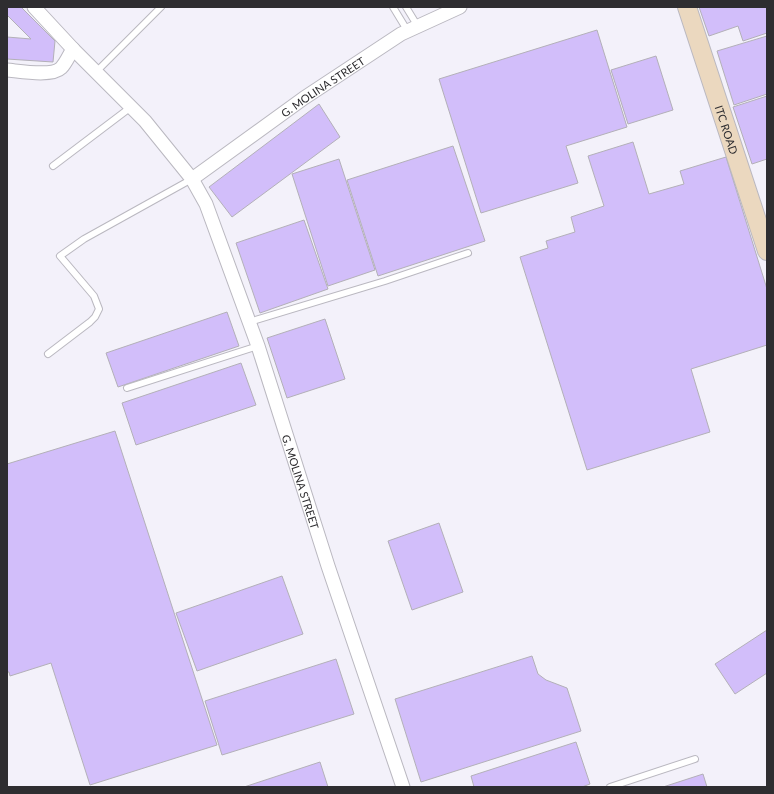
<svg xmlns="http://www.w3.org/2000/svg" width="774" height="794" font-family="Lato,sans-serif">
  <rect width="100%" height="100%" fill="#f3f1fa"/>
  <g fill="#d2befa" stroke="#b3b0b8">
    <path d="M 7,7 L 21,7 L 55,41 L 53,62 L 7,59 L 7,37 L 31,39 L 7,15 Z"/>
    <path d="M 699,7 L 767,7 L 767,33 L 743,41 L 738,26 L 709,36 Z"/>
    <path d="M 597,30 L 627,127 L 566,146 L 578,183 L 481,213 L 439,79 Z"/>
    <path d="M 767,36 L 767,94 L 734,105 L 717,51 Z"/>
    <path d="M 656,56 L 673,110 L 628,124 L 611,70 Z"/>
    <path d="M 767,96 L 767,159 L 752,164 L 733,107 Z"/>
    <path d="M 319,104 L 340,137 L 232,217 L 209,187 Z"/>
    <path d="M 633,142 L 649,194 L 684,184 L 680,171 L 726,157 L 767,289 L 767,345 L 691,369 L 710,432 L 587,470 L 520,257 L 548,248 L 546,241 L 575,232 L 571,217 L 604,206 L 588,156 Z"/>
    <path d="M 453,146 L 485,241 L 378,276 L 347,180 Z"/>
    <path d="M 339,159 L 375,270 L 328,286 L 292,174 Z"/>
    <path d="M 304,220 L 328,289 L 260,313 L 236,243 Z"/>
    <path d="M 227,312 L 239,346 L 118,387 L 106,353 Z"/>
    <path d="M 325,319 L 345,379 L 287,398 L 267,338 Z"/>
    <path d="M 241,363 L 256,405 L 136,445 L 122,403 Z"/>
    <path d="M 115,431 L 217,745 L 90,785 L 51,663 L 10,676 L 9,672 L 7,672 L 7,464 Z"/>
    <path d="M 439,523 L 463,592 L 412,610 L 388,541 Z"/>
    <path d="M 282,576 L 303,634 L 197,671 L 176,613 Z"/>
    <path d="M 767,630 L 767,673 L 735,694 L 715,664 Z"/>
    <path d="M 532,656 L 538,674 L 546,680 L 567,688 L 581,731 L 421,782 L 395,699 Z"/>
    <path d="M 336,659 L 354,714 L 222,755 L 205,701 Z"/>
    <path d="M 576,742 L 590,784 L 582,787 L 474,787 L 471,776 Z"/>
    <path d="M 320,762 L 328,787 L 244,787 Z"/>
    <path d="M 703,774 L 707,787 L 663,787 Z"/>
  </g>
  <g fill="none" stroke-linecap="round" stroke-linejoin="round">
    <defs>
      <g id="lane">
        <path d="M 393,7 L 407,30"/>
        <path d="M 406,7 L 417,25"/>
        <path d="M 96,72 L 161,7"/>
        <path d="M 53,166 L 131,107"/>
        <path d="M 249,322 L 385,281 L 468,253"/>
        <path d="M 48,354 L 90,322 L 95,317 L 99,309 L 94,296 L 60,256 L 84,239 L 192,179"/>
        <path d="M 127,388 L 258,346"/>
        <path d="M 610,787 L 695,759"/>
      </g>
      <g id="street">
        <path id="s1" d="M 34,7 L 73,49 L 145,121 L 192,179 L 206,204 L 258,346 L 328,566 L 403,787"/>
        <path d="M 7,70 C 19,71 52,77 61,68 C 66,63 69,55 73,49"/>
        <path id="s2" d="M 192,179 L 304,98 L 401,34 L 460,7"/>
      </g>
      <g id="secondary">
        <path id="s3" d="M 687,7 L 767,251"/>
      </g>
    </defs>
    <use href="#lane" stroke="#bab8c0" stroke-width="8"/>
    <use href="#street" stroke="#bab8c0" stroke-width="15"/>
    <use href="#secondary" stroke="#bab8c0" stroke-width="20"/>
    <use href="#lane" stroke="#fff" stroke-width="6"/>
    <use href="#street" stroke="#fff" stroke-width="13"/>
    <use href="#secondary" stroke="#ebd8bf" stroke-width="18"/>
  </g>
  <g text-anchor="middle" dominant-baseline="central" stroke-width="3" stroke-linejoin="round" paint-order="stroke">
    <g font-size="11" fill="#2e2d30" stroke="#fff">
      <text stroke="none"><textPath href="#s2" startOffset="160">G. MOLINA STREET</textPath></text>
      <text stroke="none"><textPath href="#s3" startOffset="129">ITC ROAD</textPath></text>
      <text stroke="none"><textPath href="#s1" startOffset="556">G. MOLINA STREET</textPath></text>
    </g>
  </g>
  <rect width="774" height="794" fill="none" stroke="#2e2d30" stroke-width="16"/>
</svg>
